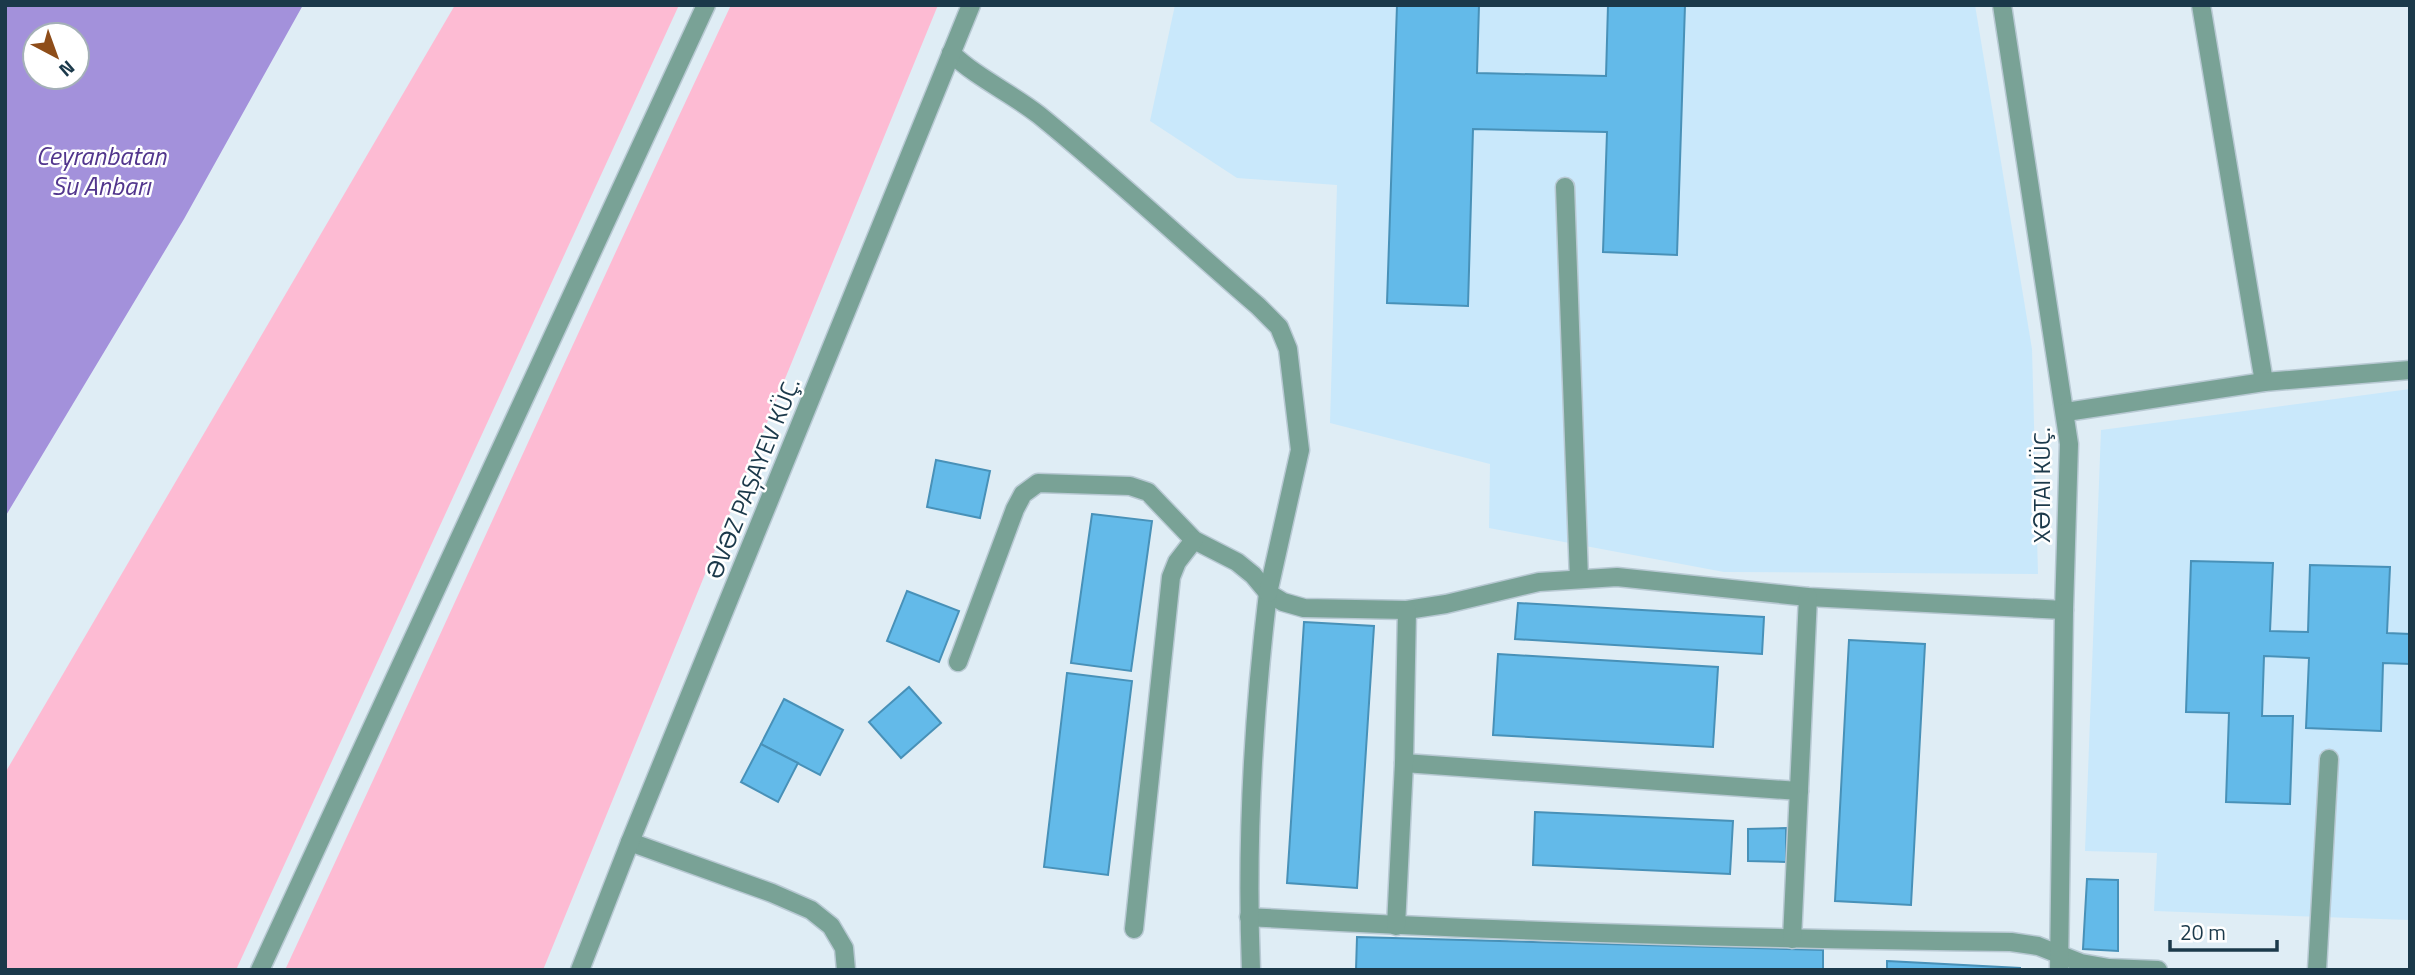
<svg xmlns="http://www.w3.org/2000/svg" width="2415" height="975" font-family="'Titillium Web',sans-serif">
  <rect width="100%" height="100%" fill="#dfedf5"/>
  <g fill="#c9e8fb">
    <path d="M 1175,5 L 1975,5 L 2032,349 L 2038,574 L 1724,572 L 1489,528 L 1490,464 L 1330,423 L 1337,185 L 1237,178 L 1150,121 Z"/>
    <path d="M 2410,389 L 2410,920 L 2154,911 L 2157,853 L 2085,851 L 2101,430 Z"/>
  </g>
  <g fill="#fdbbd3">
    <path d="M 455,5 L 679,5 L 236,970 L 5,970 L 5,773 Z"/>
    <path d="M 731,5 L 938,5 L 543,970 L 285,970 C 435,649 580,325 731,5 Z"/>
  </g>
  <path fill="#a391db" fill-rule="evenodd" d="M 5,5 L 303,5 L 184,219 L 5,517 ZM 35,35 L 77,35 L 77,77 L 35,77 Z"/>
  <g fill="#63bae9" stroke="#4891b8" stroke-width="2">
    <path d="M 1397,5 L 1479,5 L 1477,73 L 1606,76 L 1608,5 L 1685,5 L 1677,255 L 1603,252 L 1607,132 L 1473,129 L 1468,306 L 1387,303 Z"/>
    <path d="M 936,460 L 990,471 L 980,518 L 927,507 Z"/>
    <path d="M 1092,514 L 1152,521 L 1131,671 L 1071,663 Z"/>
    <path d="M 2191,561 L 2273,563 L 2270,631 L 2308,632 L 2310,565 L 2390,567 L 2387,633 L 2410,634 L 2410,664 L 2383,663 L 2381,731 L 2306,728 L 2309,658 L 2264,656 L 2262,716 L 2293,716 L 2290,804 L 2226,802 L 2229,713 L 2186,712 Z"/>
    <path d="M 907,591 L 959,611 L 939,662 L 887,641 Z"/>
    <path d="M 1518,603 L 1764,617 L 1762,654 L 1515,639 Z"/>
    <path d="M 1304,622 L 1374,626 L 1357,888 L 1287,883 Z"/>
    <path d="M 1849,640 L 1925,644 L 1911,905 L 1835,901 Z"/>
    <path d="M 1498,654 L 1718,667 L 1713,747 L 1493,735 Z"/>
    <path d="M 1067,673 L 1132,681 L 1108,875 L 1044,867 Z"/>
    <path d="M 909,687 L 941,723 L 901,758 L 869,722 Z"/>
    <path d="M 784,699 L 843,730 L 820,775 L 761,744 Z"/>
    <path d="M 761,744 L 798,763 L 778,802 L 741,782 Z"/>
    <path d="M 1535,812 L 1733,821 L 1730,874 L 1533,865 Z"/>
    <path d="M 1786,828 L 1786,862 L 1748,861 L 1748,829 Z"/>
    <path d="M 2087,879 L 2118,880 L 2118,951 L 2083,949 Z"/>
    <path d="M 1357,937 L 1823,950 L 1823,970 L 1356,970 Z"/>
    <path d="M 1887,961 L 2020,968 L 2020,970 L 1887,970 Z"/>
  </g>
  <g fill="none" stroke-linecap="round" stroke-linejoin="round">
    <defs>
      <g id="lane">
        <path d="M 1565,187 L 1579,579"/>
        <path d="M 958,662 L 1015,509 L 1023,494 L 1038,483 L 1130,486 L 1148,492 L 1194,540 L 1237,562 L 1253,575 L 1268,593 L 1283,602 L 1304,608 L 1407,610 L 1446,604 L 1539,582 L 1617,577 L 1808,597 L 2064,610"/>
        <path d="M 1404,763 L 1799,791"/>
        <path d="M 1249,917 C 1503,932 1757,939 2011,942 L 2038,946 L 2081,963 L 2109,968 L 2158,970"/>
        <path d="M 1396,926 L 1404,763 L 1407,610"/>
        <path d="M 1134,929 L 1171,577 L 1177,562 L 1194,540"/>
        <path d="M 1792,939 L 1808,597"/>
        <path d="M 1251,970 C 1246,844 1253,718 1268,593"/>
        <path d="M 2317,970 L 2329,759"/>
      </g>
      <g id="street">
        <path d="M 2002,5 L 2069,444 L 2064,610 L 2059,970"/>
        <path d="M 2201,5 L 2264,382"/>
        <path d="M 951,53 C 977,78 1011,93 1039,115 C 1114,176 1185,243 1258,306 L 1279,327 L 1288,349 L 1300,450 L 1268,593"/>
        <path d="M 2066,412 L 2264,382 L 2410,370"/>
        <path d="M 630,842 L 772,893 L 811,910 L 831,926 L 844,948 L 846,970"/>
        <path d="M 260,970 L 706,5"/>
        <path d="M 580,970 L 630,842 L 971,5"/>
      </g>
    </defs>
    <use href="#lane" stroke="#b8c9d3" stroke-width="21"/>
    <use href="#street" stroke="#b8c9d3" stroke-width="21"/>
    <use href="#lane" stroke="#79a296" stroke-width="18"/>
    <use href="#street" stroke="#79a296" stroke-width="18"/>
  </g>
  <g text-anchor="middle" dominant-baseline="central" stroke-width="5" stroke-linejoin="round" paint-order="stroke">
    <g font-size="24" fill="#1b394a" stroke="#fff">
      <text transform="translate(752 478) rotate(-68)">ƏVƏZ PAŞAYEV KÜÇ.</text>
      <text transform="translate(2041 485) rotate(-90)">XƏTAI KÜÇ.</text>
    </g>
    <g font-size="26" font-style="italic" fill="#52368d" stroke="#fff">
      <text x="101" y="155">Ceyranbatan<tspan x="101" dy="30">Su Anbarı</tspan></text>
    </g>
  </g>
  <rect width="2415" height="975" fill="none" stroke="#1b394a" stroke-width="14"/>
  <g transform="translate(56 56) rotate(139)"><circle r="33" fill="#ffffff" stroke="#a4b0b7" stroke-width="2"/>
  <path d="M0-5L12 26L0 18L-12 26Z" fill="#8e4d19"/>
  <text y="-10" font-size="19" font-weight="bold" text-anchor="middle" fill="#1b394a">N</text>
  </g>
  <path d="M2170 940v10h107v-10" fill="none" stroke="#1b394a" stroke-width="3.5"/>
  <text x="2180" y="940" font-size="21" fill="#1b394a" stroke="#ffffff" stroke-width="5" paint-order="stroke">20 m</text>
</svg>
